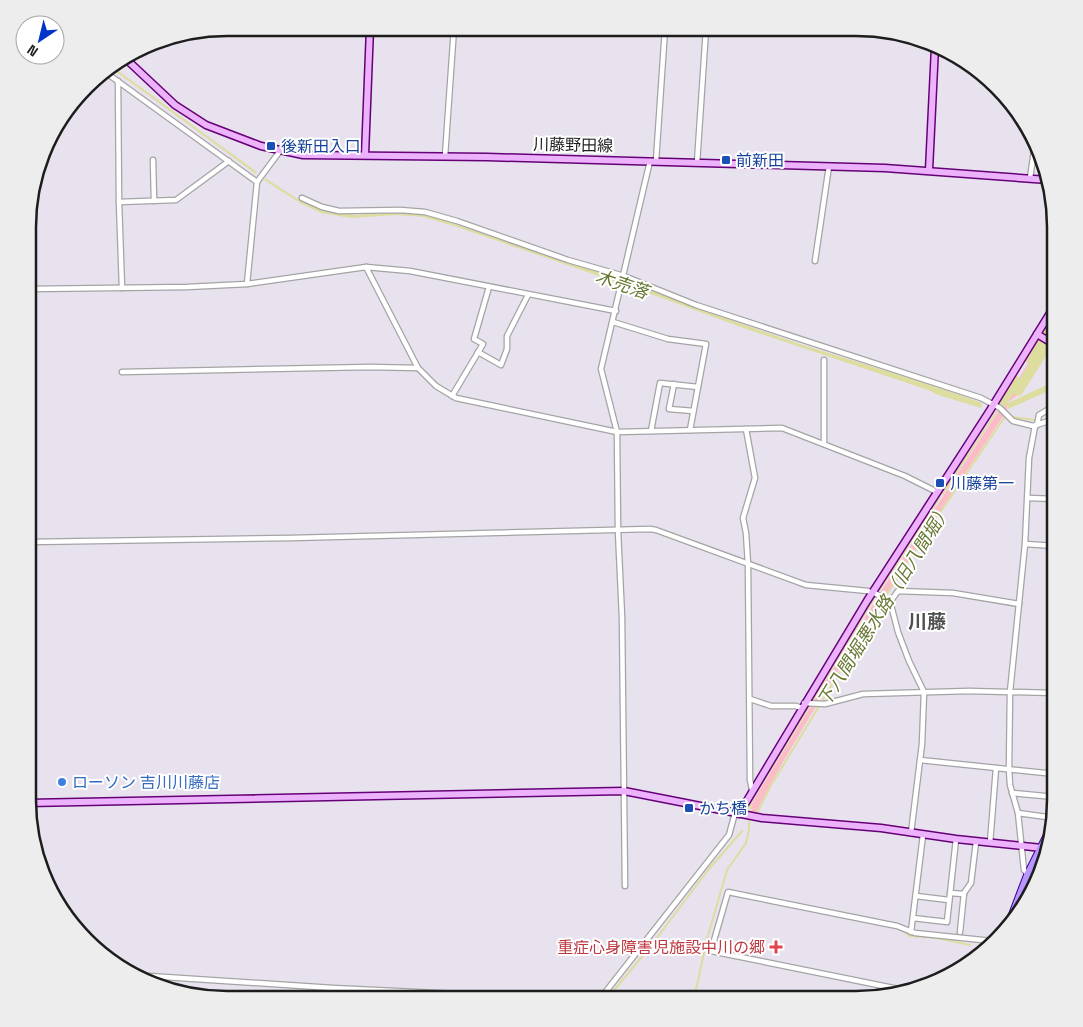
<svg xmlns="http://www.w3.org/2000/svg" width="1083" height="1027" font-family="'Space Grotesk','Noto Sans JP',sans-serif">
  <rect width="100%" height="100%" fill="#e7e2ee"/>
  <path fill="#fbbcc7" d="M 1055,320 L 1055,342 L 1021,393 L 1008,402 L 1007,410 L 1002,418 C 946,502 890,586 837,672 C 809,719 779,765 756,813 L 751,813 L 752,803 L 880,593 L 996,415 Z"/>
  <g fill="#dedda0">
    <path d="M 113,67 L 257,172 L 256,174 L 111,68 Z"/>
    <path d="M 265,178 L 301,201 L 323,210 L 356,215 L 398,212 L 424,214 L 620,279 L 619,283 L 454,226 L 423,217 L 397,215 L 351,218 L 321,213 L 300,203 L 264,180 Z"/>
    <path d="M 627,281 C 685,304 744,325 803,345 C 863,364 923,381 982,403 L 981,408 L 938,395 L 928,390 L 749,330 L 626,285 Z"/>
    <path d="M 1055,381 L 1055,388 L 1008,409 L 1008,403 Z"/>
    <path d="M 997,410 L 998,411 L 943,495 L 941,494 Z"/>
    <path d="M 939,496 L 941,497 L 880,591 L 879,590 Z"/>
    <path d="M 875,596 L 876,597 L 813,702 L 812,701 Z"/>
    <path d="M 808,707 L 810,707 L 752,802 L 751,810 L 747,808 L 751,801 Z"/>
  </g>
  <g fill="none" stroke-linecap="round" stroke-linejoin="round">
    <g stroke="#dedda0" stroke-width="2">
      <path d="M 757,813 L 770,787 L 887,594 L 935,520 L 1004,418 L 1013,417 L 1042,421 L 1055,415"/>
      <path d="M 898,928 L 910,936 L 937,938 L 970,945"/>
      <path d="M 607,999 L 653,943 L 708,870 L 742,831"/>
      <path d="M 694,999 L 707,939 L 727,870 L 746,843 L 749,830 L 749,817"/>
    </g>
    <g stroke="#dedda0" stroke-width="10">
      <path d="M 1052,337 L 1055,332"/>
      <path d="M 1029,358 L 1055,316"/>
      <path d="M 1018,391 L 1047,345"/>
      <path d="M 1000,406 L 1015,381"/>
    </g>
    <defs>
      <g id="street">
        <path d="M 105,72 L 257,182"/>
        <path d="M 118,81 L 119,202 L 122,288"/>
        <path d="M 445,156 L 454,28"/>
        <path d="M 153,160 L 154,201"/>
        <path d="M 656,161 L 665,29"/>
        <path d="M 697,163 L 706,29"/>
        <path d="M 1030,178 L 1035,144"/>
        <path d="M 302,198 L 322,207 L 339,211 L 400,210 L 425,212 L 457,221 L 568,260 L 624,276 L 696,305 L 981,398 L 1000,408 L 1013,421 L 1033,426 L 1055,419"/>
        <path d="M 119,202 L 176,200 L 229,161"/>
        <path d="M 815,261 L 829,166"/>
        <path d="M 366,267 L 418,368 L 436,386 L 456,398 L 617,432 L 782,428 L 905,476 L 937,492"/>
        <path d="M 247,284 L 257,182 L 280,151"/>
        <path d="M 31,289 L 187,287 L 247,284 L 366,267 L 410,271 L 616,311"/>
        <path d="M 613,322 L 668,339 L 706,344 L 690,430"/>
        <path d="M 478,352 L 501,365 L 507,349 L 507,336 L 528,295"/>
        <path d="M 122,372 L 370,367 L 418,368"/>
        <path d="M 1055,373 L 1053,378 L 1055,387"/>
        <path d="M 674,384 L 669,409 L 693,411"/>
        <path d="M 452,396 L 483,344 L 474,339 L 489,287"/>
        <path d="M 1037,425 L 1039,415 L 1049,409 L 1055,391"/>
        <path d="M 746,429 L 755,478 L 743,518 L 746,533 L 748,564 L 750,780 L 752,790"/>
        <path d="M 651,431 L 660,383 L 698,387"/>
        <path d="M 824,444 L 824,360"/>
        <path d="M 1028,498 L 1055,499"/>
        <path d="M 29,542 L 291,538 L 650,529 L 656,530 L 806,585 L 868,591 L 872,593"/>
        <path d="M 1025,544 L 1055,546"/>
        <path d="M 873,592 L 890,602 L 898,591 L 953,593 L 1019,604"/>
        <path d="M 890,601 L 898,632 L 909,661 L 924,692 L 922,744 L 911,833"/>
        <path d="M 750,699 L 771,706 L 796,706 L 802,708"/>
        <path d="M 804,703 L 825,704 L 863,694 L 969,691 L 1055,693"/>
        <path d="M 920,760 L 1055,774"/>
        <path d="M 1012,793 L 1055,797"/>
        <path d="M 1018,813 L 1054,818"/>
        <path d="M 990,843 L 996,768"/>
        <path d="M 1028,874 L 1024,870 L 1018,813 L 1010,785 L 1009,769 L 1010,692 L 1025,544 L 1029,458 L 1035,426"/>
        <path d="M 625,886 L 622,617 L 618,531 L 617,432 L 601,369 L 650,161"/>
        <path d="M 950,893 L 964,894"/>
        <path d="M 916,896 L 949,900"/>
        <path d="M 913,918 L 947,922 L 956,839"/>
        <path d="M 911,932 L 923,835"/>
        <path d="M 960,932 L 964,893 L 971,883 L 976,842"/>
        <path d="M 134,975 L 333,988 L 559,999"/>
        <path d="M 908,991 L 711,951 L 728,892 L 897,926 L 915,933 L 992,941"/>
        <path d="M 600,999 L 725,840 L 729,835 L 735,813"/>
      </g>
      <g id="secondary">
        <path d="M 126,59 L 175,105 L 206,125 L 261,146 L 303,155 L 487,157 L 885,168 L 1048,180"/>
        <path d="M 365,155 L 370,28"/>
        <path d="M 929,170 L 935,47"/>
        <path d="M 1037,334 L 1055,345"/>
        <path d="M 28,715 L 29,700"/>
        <path d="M 28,803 L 624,791 L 762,818 L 881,828 L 956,839 L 1042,848"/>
        <path d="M 739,814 L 867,601 L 989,412 L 1055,305"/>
      </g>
      <path id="primary" d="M 1012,916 L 1028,874 L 1050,830"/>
    </defs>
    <use href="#street" stroke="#a4a4a4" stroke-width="7"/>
    <use href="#secondary" stroke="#607" stroke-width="9"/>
    <use href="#primary" stroke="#3e0095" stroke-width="9"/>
    <use href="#street" stroke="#fff" stroke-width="4.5"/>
    <use href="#secondary" stroke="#edb2fc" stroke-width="6"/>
    <use href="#primary" stroke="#b796ff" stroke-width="7"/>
  </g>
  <g fill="#1a4fb4" stroke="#fff" stroke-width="2">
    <rect x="266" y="141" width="10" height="10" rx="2.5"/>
    <rect x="721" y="155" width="10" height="10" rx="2.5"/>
    <rect x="935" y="478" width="10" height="10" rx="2.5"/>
    <rect x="684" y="803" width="10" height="10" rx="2.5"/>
  </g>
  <circle fill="#3f7fe0" stroke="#fff" stroke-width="2" cx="62" cy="782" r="5"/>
  <path fill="#e0444e" stroke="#fff" stroke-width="2" d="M773.5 939.5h5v5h5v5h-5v5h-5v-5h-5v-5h5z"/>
  <g text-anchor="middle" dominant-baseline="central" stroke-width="4" stroke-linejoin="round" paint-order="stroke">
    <g font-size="16" fill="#1d1d1d" stroke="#fff">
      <text transform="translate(573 145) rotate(1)">川藤野田線</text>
    </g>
    <g font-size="16" fill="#164399" stroke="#fff" text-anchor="start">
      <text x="281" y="146">後新田入口</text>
      <text x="736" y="160">前新田</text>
      <text x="950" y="483">川藤第一</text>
      <text x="699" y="808">かち橋</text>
    </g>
    <g font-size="16" fill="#366cbe" stroke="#fff" text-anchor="start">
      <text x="72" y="782">ローソン 吉川川藤店</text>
    </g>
    <g font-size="16" fill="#be3a42" stroke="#fff" text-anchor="end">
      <text x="765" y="947">重症心身障害児施設中川の郷</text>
    </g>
    <g font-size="18" font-style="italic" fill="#677833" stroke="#fff">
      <text transform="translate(622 284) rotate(19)">木売落</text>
      <text transform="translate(884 605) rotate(-58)">下八間堀悪水路（旧八間堀）</text>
    </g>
    <g font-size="19" font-weight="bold" fill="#505050" stroke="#fff">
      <text x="927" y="621">川藤</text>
    </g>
  </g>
  <path d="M0 0H1083V1027H0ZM227 36H856A191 191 0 0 1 1047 227V800A191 191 0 0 1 856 991H227A191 191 0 0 1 36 800V227A191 191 0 0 1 227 36Z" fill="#ededed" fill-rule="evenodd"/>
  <path fill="none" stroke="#1d1d1d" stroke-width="2.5" d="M227 36H856A191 191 0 0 1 1047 227V800A191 191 0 0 1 856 991H227A191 191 0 0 1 36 800V227A191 191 0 0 1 227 36Z"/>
  <g transform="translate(40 40) rotate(215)"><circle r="24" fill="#ffffff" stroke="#a5a5a5"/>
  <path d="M0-4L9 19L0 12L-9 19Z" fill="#0033c9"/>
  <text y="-8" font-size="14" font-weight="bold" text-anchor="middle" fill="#1d1d1d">N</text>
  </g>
</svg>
